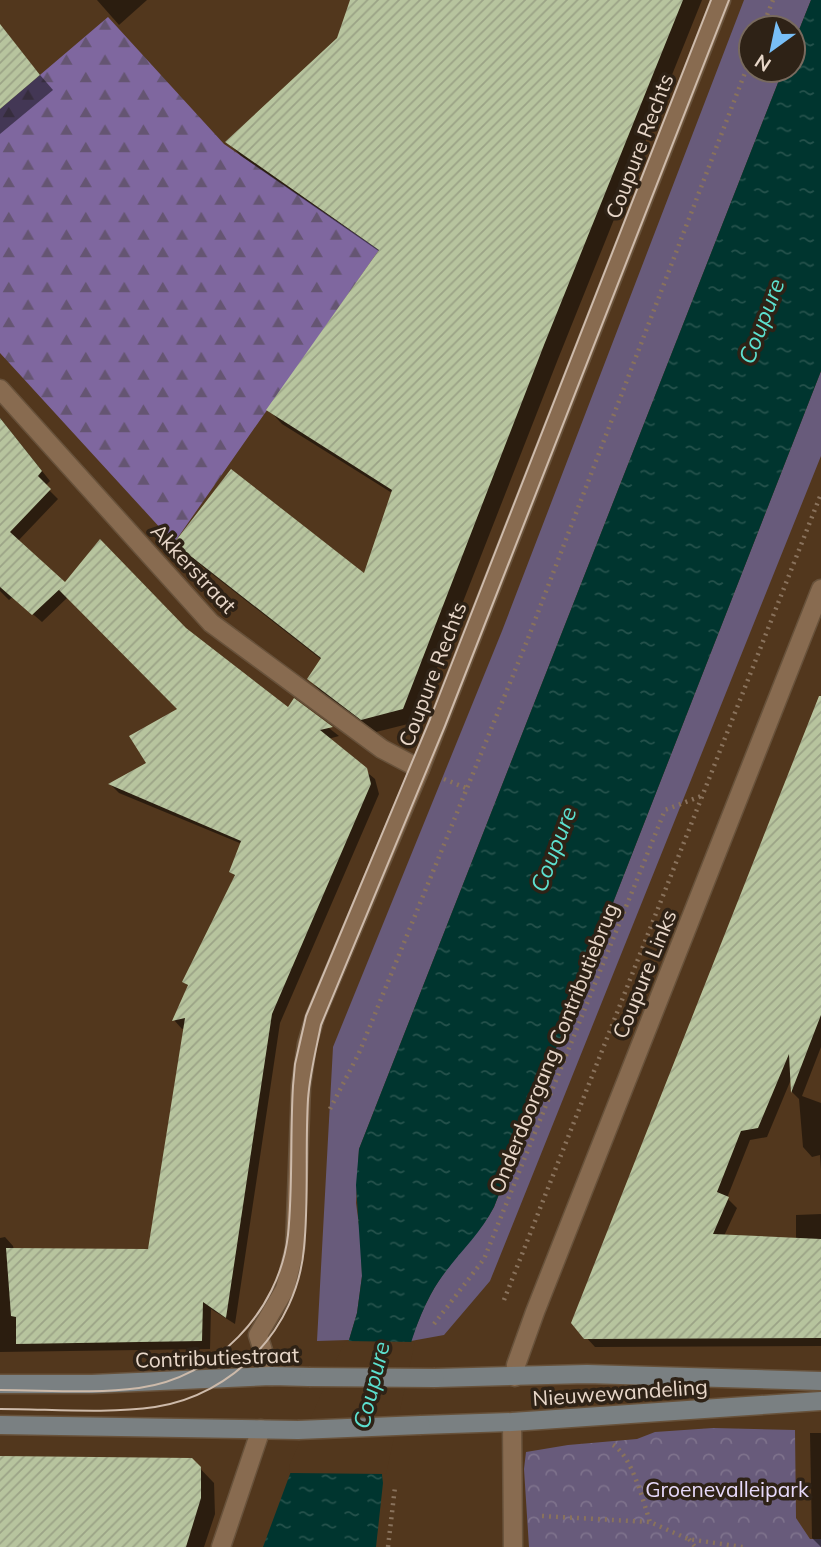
<svg xmlns="http://www.w3.org/2000/svg" width="821" height="1547" font-family="Mulish,sans-serif">
  <defs>
    <pattern id="forest-firs" width="22" height="20" patternUnits="userSpaceOnUse" patternTransform="scale(1.75)"><rect width="22" height="20" fill="#7f679f"/><path d="M5 1l3.5 6h-7zM16 11l3.5 6h-7z" fill="#655572"/></pattern>
    <pattern id="park-crowns" width="20" height="18" patternUnits="userSpaceOnUse" patternTransform="scale(1.75)"><rect width="20" height="18" fill="#685b7b"/><path d="M2 6a3 3 0 1 1 6 0M12 15a3 3 0 1 1 6 0" fill="none" stroke="#7e728c"/></pattern>
    <pattern id="water-ripples" width="26" height="14" patternUnits="userSpaceOnUse" patternTransform="scale(1.75)"><rect width="26" height="14" fill="#00352f"/><path d="M2 4q2-2 4 0t4 0M15 11q2-2 4 0t4 0" fill="none" stroke="#25524c"/></pattern>
    <pattern id="building-hatch" width="6" height="6" patternUnits="userSpaceOnUse" patternTransform="scale(1.75)"><rect width="6" height="6" fill="#b7c49e"/><path d="M-1 1l2-2M0 6l6-6M5 7l2-2" fill="none" stroke="#9ba386"/></pattern>
  </defs>
  <rect width="100%" height="100%" fill="#52371d"/>
  <g fill="#685b7b">
    <path d="M 744,0 L 811,0 L 793,45 L 793,28 L 751,28 L 751,70 L 783,70 L 359,1149 L 356,1203 L 361,1240 L 362,1276 L 357,1313 L 349,1340 L 317,1341 L 333,1047 L 502,631 Z"/>
    <path d="M 821,371 L 821,456 L 490,1281 L 444,1335 L 411,1341 C 420,1315 431,1289 448,1268 C 463,1247 482,1230 494,1207 Z"/>
  </g>
  <path fill="url(#forest-firs)" d="M 108,17 L 224,144 L 379,250 L 174,543 L 0,353 L 0,109 Z"/>
  <path fill="url(#park-crowns)" d="M 713,1428 L 795,1430 L 796,1518 L 810,1539 L 821,1539 L 821,1547 L 529,1547 L 524,1469 L 526,1452 L 568,1445 L 637,1439 L 655,1432 Z"/>
  <path fill="url(#water-ripples)" d="M 811,0 L 821,0 L 821,371 L 494,1207 C 478,1239 448,1262 431,1294 C 402,1348 395,1415 382,1475 L 383,1483 L 376,1547 L 263,1547 L 290,1474 L 349,1340 L 357,1313 L 362,1276 L 356,1185 L 359,1149 L 783,70 L 793,70 L 793,45 Z"/>
  <path fill="#52371d" d="M 345,1341 L 415,1342 L 386,1474 L 289,1473 L 290,1464 Z"/>
  <g fill="#0007">
    <path d="M 97,0 L 147,0 L 119,25 Z"/>
    <path d="M 353,0 L 702,0 L 558,359 L 416,722 L 376,732 L 322,693 L 309,679 L 322,660 L 189,556 L 176,542 L 365,576 L 392,493 L 282,424 L 269,410 L 380,252 L 241,156 L 228,142 L 338,39 Z"/>
    <path d="M 15,46 L 53,90 L 0,134 L 0,59 Z"/>
    <path d="M 0,418 L 50,481 L 45,486 L 58,499 L 18,541 L 66,585 L 186,631 L 288,710 L 295,701 L 339,736 L 328,739 L 375,779 L 379,794 L 280,1023 L 235,1324 L 211,1309 L 210,1349 L 0,1352 L 0,1238 L 5,1237 L 13,1246 L 14,1250 L 149,1250 L 185,1028 L 182,1029 L 174,1020 L 189,987 L 184,982 L 236,877 L 231,872 L 242,844 L 119,793 L 111,785 L 149,763 L 180,709 L 68,597 L 42,622 L 13,597 L 9,600 L 0,591 Z"/>
    <path d="M 821,696 L 821,1047 L 802,1096 L 821,1103 L 821,1169 L 820,1155 L 812,1157 L 803,1147 L 799,1099 L 792,1092 L 792,1077 L 767,1137 L 750,1140 L 727,1198 L 737,1208 L 724,1236 L 796,1239 L 796,1215 L 821,1214 L 821,1346 L 595,1347 L 573,1323 Z"/>
    <path d="M 810,1433 L 821,1433 L 821,1547 L 812,1538 Z"/>
    <path d="M 0,1458 L 191,1459 L 214,1483 L 215,1514 L 204,1547 L 0,1547 Z"/>
  </g>
  <g fill="url(#building-hatch)">
    <path d="M 350,0 L 683,0 L 544,345 L 403,709 L 361,720 L 307,679 L 321,658 L 174,543 L 231,469 L 364,573 L 392,490 L 266,410 L 379,250 L 225,142 L 337,38 Z"/>
    <path d="M 0,24 L 40,75 L 0,109 Z"/>
    <path d="M 0,418 L 42,471 L 38,476 L 51,489 L 10,532 L 65,582 L 100,539 L 186,628 L 288,707 L 294,698 L 333,727 L 320,730 L 367,768 L 371,784 L 272,1014 L 226,1318 L 203,1302 L 202,1341 L 16,1344 L 16,1317 L 11,1316 L 6,1248 L 148,1249 L 185,1018 L 172,1021 L 188,985 L 182,982 L 235,875 L 229,872 L 241,841 L 108,784 L 146,763 L 129,736 L 177,709 L 59,590 L 63,586 L 32,615 L 0,587 Z"/>
    <path d="M 819,696 L 821,696 L 821,1015 L 791,1093 L 789,1054 L 758,1128 L 741,1131 L 717,1192 L 729,1197 L 713,1234 L 821,1239 L 821,1338 L 584,1339 L 571,1323 Z"/>
    <path d="M 0,1456 L 192,1458 L 201,1467 L 201,1498 L 186,1547 L 0,1547 Z"/>
  </g>
  <g fill="none" stroke-linecap="round" stroke-linejoin="round">
    <defs>
      <g id="minor">
        <path d="M 0,389 L 211,623 L 382,749 L 420,769"/>
        <path d="M 271,1376 L 258,1335 L 285,1289 L 295,1248 L 301,1086 L 307,1044 L 315,1017 L 420,769 L 721,0"/>
        <path d="M 515,1377 L 516,1365 L 535,1312 L 821,589"/>
        <path d="M 512,1422 L 513,1547"/>
        <path d="M 221,1547 L 261,1429"/>
      </g>
      <g id="secondary">
        <path d="M 435,1378 L 587,1374 L 821,1381"/>
        <path d="M 0,1384 L 92,1384 L 271,1376 L 309,1377"/>
        <path d="M 0,1425 L 298,1430"/>
        <path d="M 421,1425 L 512,1422 L 821,1401"/>
      </g>
    </defs>
    <use href="#minor" stroke="#68523b" stroke-width="21"/>
    <use href="#secondary" stroke="#68523b" stroke-width="21"/>
    <g stroke="#89725c" stroke-width="4.5" stroke-dasharray="2 5" stroke-linecap="butt">
      <path d="M 762,28 L 773,0"/>
      <path d="M 444,779 L 466,788"/>
      <path d="M 330,1109 L 359,1053 L 527,641 L 751,57"/>
      <path d="M 504,1300 L 821,494"/>
      <path d="M 434,1324 L 484,1259 L 665,810 L 704,795"/>
      <path d="M 613,1445 C 632,1456 643,1501 650,1522"/>
      <path d="M 542,1516 L 650,1522 L 688,1539 L 743,1547"/>
      <path d="M 689,1539 L 695,1547"/>
      <path d="M 388,1547 L 395,1487"/>
    </g>
    <use href="#minor" stroke="#886b50" stroke-width="18"/>
    <use href="#secondary" stroke="#7a8082" stroke-width="18"/>
    <g stroke="#cdbaaa" stroke-width="2">
      <path d="M 0,1390 C 46,1390 93,1394 139,1388 C 215,1378 279,1312 288,1235 C 293,1186 290,1136 293,1086 L 295,1064 L 306,1016 L 430,719 L 711,0"/>
      <path d="M 0,1409 C 50,1409 106,1414 155,1407 C 234,1395 297,1328 304,1248 C 309,1198 305,1148 308,1099 C 310,1073 316,1050 321,1025 L 445,726 L 729,0"/>
    </g>
    <defs>
      <g id="secondary-bridge">
        <path d="M 309,1377 L 435,1378"/>
        <path d="M 298,1430 L 421,1425"/>
      </g>
    </defs>
    <use href="#secondary-bridge" stroke="#68523b" stroke-width="21" stroke-linecap="butt"/>
    <use href="#secondary-bridge" stroke="#7a8082" stroke-width="18"/>
  </g>
  <g text-anchor="middle" dominant-baseline="central" stroke-width="7" stroke-linejoin="round" paint-order="stroke">
    <g font-size="21" fill="#e8d7c9" stroke="#2e2216">
      <text transform="translate(639 146) rotate(-69)">Coupure Rechts</text>
      <text transform="translate(194 568) rotate(47)">Akkerstraat</text>
      <text transform="translate(432 674) rotate(-69)">Coupure Rechts</text>
      <text transform="translate(644 974) rotate(-68)">Coupure Links</text>
      <text transform="translate(553 1048) rotate(-68)">Onderdoorgang Contributiebrug</text>
      <text transform="translate(217 1357) rotate(-2)">Contributiestraat</text>
      <text transform="translate(620 1392) rotate(-4)">Nieuwewandeling</text>
    </g>
    <g font-size="21" fill="#e7dafb" stroke="#2e2216">
      <text x="727" y="1489">Groenevalleipark</text>
    </g>
    <g font-size="23" font-style="italic" fill="#5ce0cf" stroke="#2e2216">
      <text transform="translate(761 321) rotate(-69)">Coupure</text>
      <text transform="translate(553 849) rotate(-69)">Coupure</text>
      <text transform="translate(371 1385) rotate(-76)">Coupure</text>
    </g>
  </g>
  <g transform="translate(772 49) rotate(213)"><circle r="33" fill="#2e2216" stroke="#786a5e" stroke-width="2"/>
  <path d="M0-5L12 26L0 18L-12 26Z" fill="#78bff7"/>
  <text y="-10" font-size="19" font-weight="bold" text-anchor="middle" fill="#e8d7c9">N</text>
  </g>
</svg>
